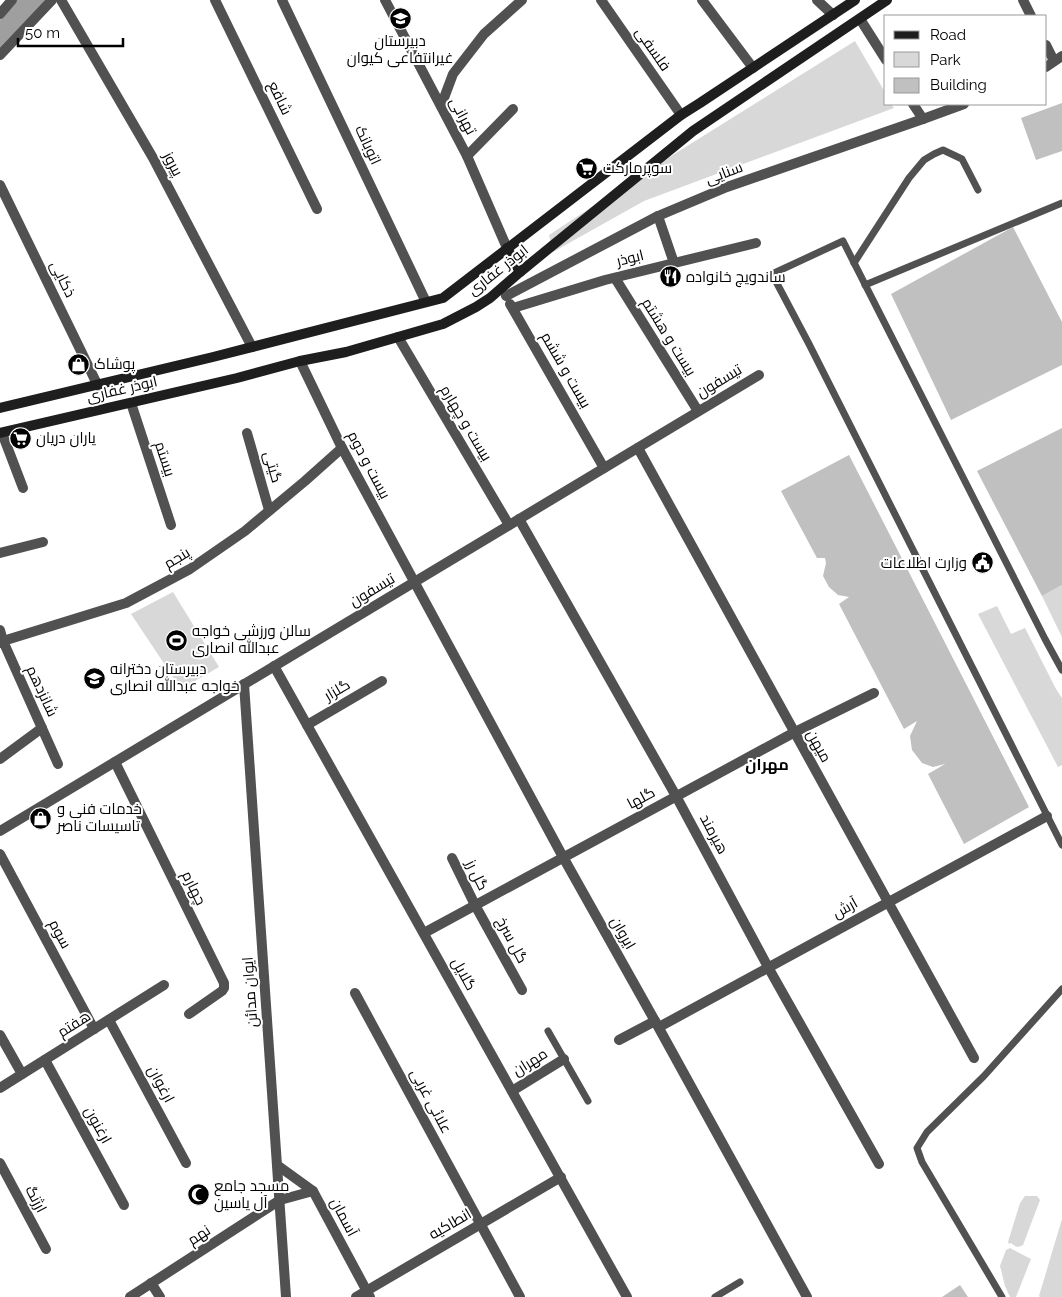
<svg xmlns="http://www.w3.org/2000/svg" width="1062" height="1297" font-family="Raleway,Cairo,sans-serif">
  <rect width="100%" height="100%" fill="#fff"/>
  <g fill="#d8d8d8">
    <path d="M 855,41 L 886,94 L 886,104 L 891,104 L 894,108 L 644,201 L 553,252 L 549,235 L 636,178 Z"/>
    <path d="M 1062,585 L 1062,637 L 1042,596 Z"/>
    <path d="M 173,592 L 219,667 L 181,689 L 131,614 Z"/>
    <path d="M 997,606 L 1011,634 L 1025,628 L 1056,689 L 1062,698 L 1062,765 L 1058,767 L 978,614 Z"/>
    <path d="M 1025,1196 L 1037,1196 L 1040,1200 L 1023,1245 C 1018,1248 1015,1247 1011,1243 L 1009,1244 L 1008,1242 L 1020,1203 Z"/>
    <path d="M 1062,1219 L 1062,1297 L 1040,1297 L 1039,1296 Z"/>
    <path d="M 1010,1248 L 1031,1259 L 1016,1297 L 1010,1297 L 1005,1286 L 1000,1266 L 1006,1250 Z"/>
  </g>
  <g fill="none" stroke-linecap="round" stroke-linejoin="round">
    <path stroke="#9f9f9f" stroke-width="25" d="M 0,39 L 33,0"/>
  </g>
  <g fill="#c0c0c0">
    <path d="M 1062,103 L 1062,151 L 1036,160 L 1021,118 Z"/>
    <path d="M 1013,227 L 1062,322 L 1062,365 L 951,420 L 891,294 Z"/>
    <path d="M 1062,428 L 1062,585 L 1042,596 L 977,471 Z"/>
    <path d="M 849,455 L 1029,807 L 964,844 L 928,774 L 945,764 L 933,767 L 922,763 L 912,750 L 910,736 L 917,721 L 904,729 L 839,604 L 849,597 L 838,595 L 829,587 L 823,576 L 826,563 L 825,558 L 817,558 L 781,491 Z"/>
    <path d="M 960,1285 L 968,1297 L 942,1297 Z"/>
  </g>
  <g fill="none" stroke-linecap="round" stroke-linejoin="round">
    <g stroke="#515151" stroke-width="7">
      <path d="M 854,263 L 909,178 L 924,160 L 934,154 L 943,150 L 962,159 L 978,190"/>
      <path d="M 865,285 L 1062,203"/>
      <path d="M 1062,670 L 1045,639 L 843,241 L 772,274 L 809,344 L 1062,845"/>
      <path d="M 548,1031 L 588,1101"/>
      <path d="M 715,1297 L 740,1282"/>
      <path d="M 1002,1297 L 922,1162 L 917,1148 L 927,1132 L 984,1076 L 1062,989"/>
    </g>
    <g stroke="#515151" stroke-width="10">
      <path d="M 61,0 L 153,158 L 252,347"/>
      <path d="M 215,0 L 317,209"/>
      <path d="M 282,0 L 426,302"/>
      <path d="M 385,0 L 467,156 L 507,248"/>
      <path d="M 601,0 L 681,115"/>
      <path d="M 702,0 L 753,68"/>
      <path d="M 817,0 L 833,15"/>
      <path d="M 1023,0 L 1031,16"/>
      <path d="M 0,14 L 12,0"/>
      <path d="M 860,19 L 886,60"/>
      <path d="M 1046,45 L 1054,61"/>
      <path d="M 0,55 L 52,0"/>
      <path d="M 1046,67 L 1062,56"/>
      <path d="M 913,104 L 923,119"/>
      <path d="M 441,106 L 453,74 L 484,34 L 522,0"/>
      <path d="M 467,156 L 513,109"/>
      <path d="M 0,185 L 98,386"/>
      <path d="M 658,216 L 674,263"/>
      <path d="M 615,278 L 698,411"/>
      <path d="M 506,296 L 658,216 L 727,187 L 923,119 L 964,104"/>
      <path d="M 510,304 L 604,468"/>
      <path d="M 513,308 L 605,280 L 756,243"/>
      <path d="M 398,337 L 509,525"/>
      <path d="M 300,361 L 342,448 L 563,857 L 655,1021 L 807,1297"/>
      <path d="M 131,403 L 171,525"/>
      <path d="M 2,433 L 23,488"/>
      <path d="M 247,433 L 269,510"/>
      <path d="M 638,448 L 974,1058"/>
      <path d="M 519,519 L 676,796 L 768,967 L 879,1164"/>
      <path d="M 0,553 L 43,542"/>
      <path d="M 0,630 L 3,641 L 58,764"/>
      <path d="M 0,643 L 3,641 L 126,603 L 190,569 L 245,531 L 305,481 L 342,448"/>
      <path d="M 274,666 L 627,1297"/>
      <path d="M 244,684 L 286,1297"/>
      <path d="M 307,725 L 382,681"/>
      <path d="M 0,759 L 42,728"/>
      <path d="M 115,762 L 224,983 L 224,988 L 222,991 L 189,1014"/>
      <path d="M 0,831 L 759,375"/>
      <path d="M 0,854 L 94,1029"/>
      <path d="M 452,858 L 475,905 L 522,990"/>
      <path d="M 424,933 L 795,732 L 874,693"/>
      <path d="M 355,993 L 520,1297"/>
      <path d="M 109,1020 L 186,1163"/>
      <path d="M 659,1027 L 1047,816"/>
      <path d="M 0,1035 L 22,1074"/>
      <path d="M 619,1040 L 655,1021"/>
      <path d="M 45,1060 L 124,1205"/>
      <path d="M 0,1088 L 164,985"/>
      <path d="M 512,1091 L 564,1059"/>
      <path d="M 0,1163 L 46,1249"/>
      <path d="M 277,1165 L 313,1191 L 370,1297"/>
      <path d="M 151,1283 L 160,1297"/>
      <path d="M 130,1297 L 280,1200 L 313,1191"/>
      <path d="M 356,1297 L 561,1177"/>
    </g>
    <g stroke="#1e1e1e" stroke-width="10">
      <path d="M 507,248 L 520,272"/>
      <path d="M 0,408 L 213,357 L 443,298 L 681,115 L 700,103 L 855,0"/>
      <path d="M 0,433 L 237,378 L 300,361 L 346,352 L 443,324 L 476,307 L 490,298 L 520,272 L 693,131 L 887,0"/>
    </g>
  </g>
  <defs>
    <symbol id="school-disc" viewBox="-11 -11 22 22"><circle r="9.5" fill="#000" stroke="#fff"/><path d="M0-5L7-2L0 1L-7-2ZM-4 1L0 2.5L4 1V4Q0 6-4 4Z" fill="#fff"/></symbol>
    <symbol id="supermarket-disc" viewBox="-11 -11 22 22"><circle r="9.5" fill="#000" stroke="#fff"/><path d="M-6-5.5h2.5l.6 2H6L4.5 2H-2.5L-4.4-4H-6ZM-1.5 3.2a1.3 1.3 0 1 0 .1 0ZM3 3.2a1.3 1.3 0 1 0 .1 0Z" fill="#fff"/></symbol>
    <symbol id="restaurant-disc" viewBox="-11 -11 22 22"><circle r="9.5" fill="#000" stroke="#fff"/><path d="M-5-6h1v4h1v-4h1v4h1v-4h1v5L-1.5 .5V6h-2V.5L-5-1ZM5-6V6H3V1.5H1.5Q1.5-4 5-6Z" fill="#fff"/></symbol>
    <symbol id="shop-disc" viewBox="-11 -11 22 22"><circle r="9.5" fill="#000" stroke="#fff"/><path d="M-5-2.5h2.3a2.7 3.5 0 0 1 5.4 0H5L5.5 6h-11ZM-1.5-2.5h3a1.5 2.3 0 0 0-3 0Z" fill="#fff"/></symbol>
    <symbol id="civic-disc" viewBox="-11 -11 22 22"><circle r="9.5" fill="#000" stroke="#fff"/><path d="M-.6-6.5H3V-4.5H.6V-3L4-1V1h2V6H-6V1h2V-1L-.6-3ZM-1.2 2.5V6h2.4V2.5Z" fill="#fff"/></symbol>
    <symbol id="stadium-disc" viewBox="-11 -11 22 22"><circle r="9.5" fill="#000" stroke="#fff"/><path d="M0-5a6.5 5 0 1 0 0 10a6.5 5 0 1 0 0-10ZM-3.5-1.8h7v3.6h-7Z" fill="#fff"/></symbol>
    <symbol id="mosque-disc" viewBox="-11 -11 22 22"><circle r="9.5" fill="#000" stroke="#fff"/><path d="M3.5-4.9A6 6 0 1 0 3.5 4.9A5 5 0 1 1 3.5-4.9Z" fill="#fff"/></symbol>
  </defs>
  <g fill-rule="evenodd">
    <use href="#school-disc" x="388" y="6" width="25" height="25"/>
    <use href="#supermarket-disc" x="574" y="156" width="25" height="25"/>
    <use href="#restaurant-disc" x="658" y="264" width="25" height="25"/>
    <use href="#shop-disc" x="66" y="352" width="25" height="25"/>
    <use href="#supermarket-disc" x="8" y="426" width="25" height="25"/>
    <use href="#civic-disc" x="970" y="550" width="25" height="25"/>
    <use href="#stadium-disc" x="164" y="628" width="25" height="25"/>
    <use href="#school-disc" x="82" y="666" width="25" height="25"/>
    <use href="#shop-disc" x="28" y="806" width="25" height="25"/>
    <use href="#mosque-disc" x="186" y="1182" width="25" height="25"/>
  </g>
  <g text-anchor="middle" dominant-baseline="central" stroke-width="4" stroke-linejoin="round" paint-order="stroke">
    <g font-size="15" fill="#000" stroke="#fff" text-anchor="start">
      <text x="400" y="41" text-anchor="middle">دبیرستان<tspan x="400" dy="17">غیرانتفاعی کیوان</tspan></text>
      <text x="603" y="168">سوپرمارکت</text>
      <text x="686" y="277">ساندویچ خانواده</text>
      <text x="94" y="364">پوشاک</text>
      <text x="36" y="438">یاران دریان</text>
      <text x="967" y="563" text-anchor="end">وزارت اطلاعات</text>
      <text x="192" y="631">سالن ورزشی خواجه<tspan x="192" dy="17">عبدالله انصاری</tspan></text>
      <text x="110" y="669">دبیرستان دخترانه<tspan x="110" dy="17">خواجه عبدالله انصاری</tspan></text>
      <text x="57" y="809">خدمات فنی و<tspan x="57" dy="17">تاسیسات ناصر</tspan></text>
      <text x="214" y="1186">مسجد جامع<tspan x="214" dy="17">آل یاسین</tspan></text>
    </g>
    <g font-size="15" fill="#000" stroke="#fff">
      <text transform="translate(653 49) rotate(55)">فلسفی</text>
      <text transform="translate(280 98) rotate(64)">شافع</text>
      <text transform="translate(463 116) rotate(62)">تهرانی</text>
      <text transform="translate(368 145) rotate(65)">اتوبانک</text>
      <text transform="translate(173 164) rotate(62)">پیروز</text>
      <text transform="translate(724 173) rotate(-21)">سنایی</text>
      <text transform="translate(630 258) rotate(-14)">ابوذر</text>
      <text transform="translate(498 270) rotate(-38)">ابوذر غفاری</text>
      <text transform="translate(63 279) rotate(64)">ذکایی</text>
      <text transform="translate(669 337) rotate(58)">بیست و هشتم</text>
      <text transform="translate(566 370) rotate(60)">بیست و ششم</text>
      <text transform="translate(719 381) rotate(-31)">تیسفون</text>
      <text transform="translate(122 389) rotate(-13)">ابوذر غفاری</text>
      <text transform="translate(466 423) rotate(59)">بیست و چهارم</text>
      <text transform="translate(165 459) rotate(72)">بیستم</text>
      <text transform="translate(369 465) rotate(62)">بیست و دوم</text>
      <text transform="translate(273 467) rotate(74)">گیتی</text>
      <text transform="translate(177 558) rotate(-31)">پنجم</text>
      <text transform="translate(372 590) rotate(-31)">تیسفون</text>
      <text transform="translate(337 690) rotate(-30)">گلزار</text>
      <text transform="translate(42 691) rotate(65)">شانزدهم</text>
      <text transform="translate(819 746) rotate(61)">میهن</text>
      <text transform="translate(641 798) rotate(-28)">گلها</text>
      <text transform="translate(714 834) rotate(62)">هیرمند</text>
      <text transform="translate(477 875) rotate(64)">گل رز</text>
      <text transform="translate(194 888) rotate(64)">چهارم</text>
      <text transform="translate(845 908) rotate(-29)">آرش</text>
      <text transform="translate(623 933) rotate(60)">ایروان</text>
      <text transform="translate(60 934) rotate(62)">سوم</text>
      <text transform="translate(512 940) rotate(62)">گل سرخ</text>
      <text transform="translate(464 974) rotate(61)">گلایل</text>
      <text transform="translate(250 992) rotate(-94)">ایوان مدائن</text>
      <text transform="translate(74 1024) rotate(-32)">هفتم</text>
      <text transform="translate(530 1062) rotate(-32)">مهران</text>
      <text transform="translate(161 1084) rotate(62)">ارغوان</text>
      <text transform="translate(431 1101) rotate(62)">علائی غربی</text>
      <text transform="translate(98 1125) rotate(61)">ارغنون</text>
      <text transform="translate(36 1199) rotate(62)">ارژنگ</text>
      <text transform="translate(344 1217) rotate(62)">آسمان</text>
      <text transform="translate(450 1224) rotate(-30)">انطاکیه</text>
      <text transform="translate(199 1235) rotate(-33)">نهم</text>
    </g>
    <g font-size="16" font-weight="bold" fill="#000" stroke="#fff">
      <text x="767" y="764">مهران</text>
    </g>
  </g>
  <rect x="884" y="15" width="162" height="90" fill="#ffffff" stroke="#999999"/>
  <rect x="894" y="31" width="25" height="8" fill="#1e1e1e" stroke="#999999"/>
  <text x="930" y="40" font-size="15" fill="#000000">Road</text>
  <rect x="894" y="52" width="25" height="15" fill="#d8d8d8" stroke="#999999"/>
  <text x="930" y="65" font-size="15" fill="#000000">Park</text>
  <rect x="894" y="78" width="25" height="15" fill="#c0c0c0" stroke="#999999"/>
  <text x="930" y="90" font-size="15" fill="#000000">Building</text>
  <path d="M18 38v8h105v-8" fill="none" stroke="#000000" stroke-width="2.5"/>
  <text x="25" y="38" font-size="15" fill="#000000" stroke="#ffffff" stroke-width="4" paint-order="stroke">50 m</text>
</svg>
